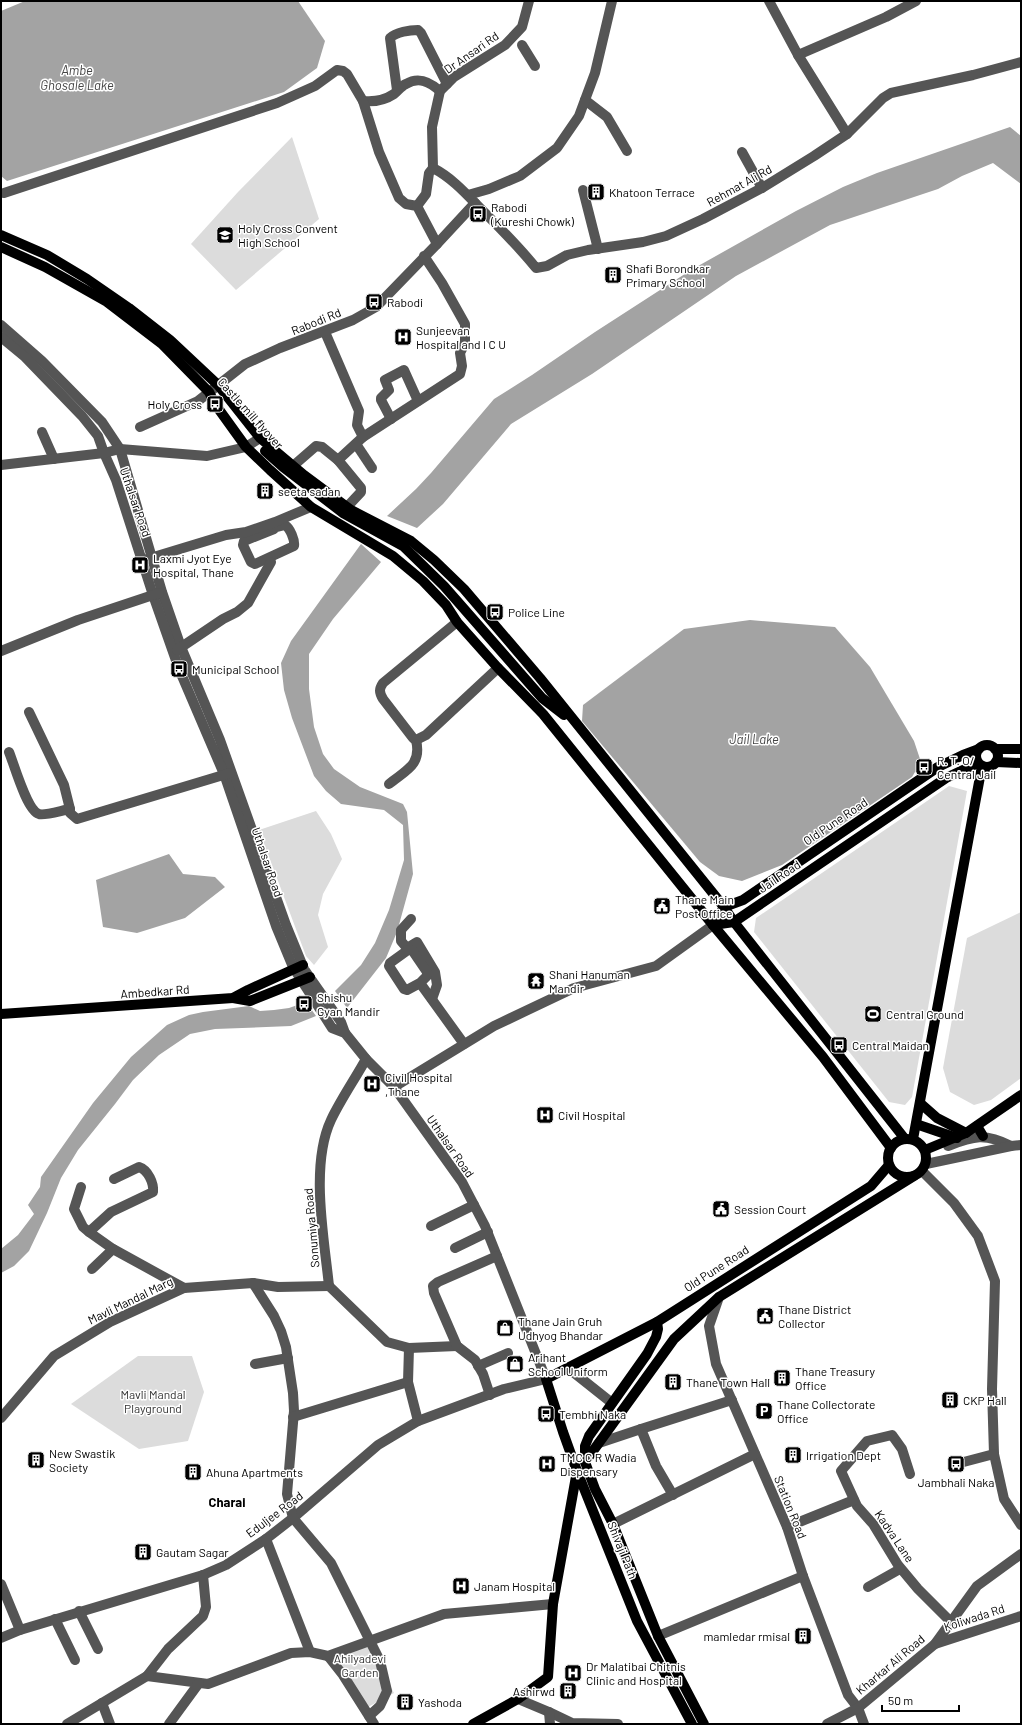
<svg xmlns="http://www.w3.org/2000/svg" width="1022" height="1725" font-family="Barlow,sans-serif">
  <rect width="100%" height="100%" fill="#fff"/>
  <g fill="#dcdcdc">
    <path d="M 292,137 L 319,219 L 236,290 L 191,244 L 238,192 Z"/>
    <path d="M 949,786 L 967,791 L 912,1097 L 905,1105 L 889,1102 L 754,932 L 756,918 Z"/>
    <path d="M 316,811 L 331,834 L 342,859 L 323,894 L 318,915 L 328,947 L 314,965 L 306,956 L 259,830 Z"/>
    <path d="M 1021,912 L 1021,1078 L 991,1100 L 974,1105 L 950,1092 L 943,1068 L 967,938 Z"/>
    <path d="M 138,1356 L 192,1356 L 204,1392 L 188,1441 L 139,1449 L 71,1404 Z"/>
    <path d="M 367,1644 L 394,1693 L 368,1707 L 335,1657 Z"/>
  </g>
  <g fill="#a3a3a3">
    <path d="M 25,1 L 298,1 L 325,41 L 317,68 L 284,92 L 7,181 L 1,176 L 1,11 Z"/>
    <path d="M 1010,127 L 1021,136 L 1021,184 L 993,163 L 962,176 L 938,189 L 830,225 L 736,276 L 592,374 L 511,424 L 443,504 L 417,528 L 387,516 L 416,489 L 431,473 L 494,399 L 532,375 L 595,332 L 691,270 L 796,211 L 843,187 L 877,173 Z"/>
    <path d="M 361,544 L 381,562 L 333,619 L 309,654 L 309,689 L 314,727 L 323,754 L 334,769 L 360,787 L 403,804 L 407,812 L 413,874 L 397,932 L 386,958 L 347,1008 L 335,991 L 361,965 L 375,943 L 389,910 L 404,860 L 403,825 L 384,810 L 341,804 L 326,791 L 314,776 L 292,718 L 284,690 L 281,663 L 291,641 Z"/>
    <path d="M 750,620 L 835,627 L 870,667 L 914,741 L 921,762 L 912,777 L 782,865 L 742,881 L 719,876 L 700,862 L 582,721 L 583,705 L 684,629 Z"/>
    <path d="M 169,854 L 183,874 L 215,877 L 225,887 L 185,918 L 137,933 L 103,927 L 96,880 Z"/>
    <path d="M 306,1002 L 316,1016 L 291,1026 L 215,1029 L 190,1034 L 159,1055 L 133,1080 L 115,1104 L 78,1150 L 61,1178 L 47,1213 L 29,1251 L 14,1266 L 1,1273 L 1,1249 L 18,1235 L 34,1214 L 28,1205 L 40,1187 L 41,1177 L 93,1103 L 131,1057 L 167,1025 L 189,1015 L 203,1012 L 249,1006 L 260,1011 L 274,1010 L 289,1008 Z"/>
  </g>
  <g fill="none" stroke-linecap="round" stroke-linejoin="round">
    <g stroke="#555" stroke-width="10">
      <path d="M 529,1 L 522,27 L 505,45 L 454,77 L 440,91 L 432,127 L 433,168 C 454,179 468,196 484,212 C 502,230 520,248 536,268 L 547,266 L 567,255 L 588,250 L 643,242 L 666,236 L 703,219 L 762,188 L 814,156 L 847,134 L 883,98 L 891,93 L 973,75 L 1021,62"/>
      <path d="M 769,1 L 798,55 L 847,134"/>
      <path d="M 522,45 L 535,66"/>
      <path d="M 798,55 L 886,17 L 916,1"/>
      <path d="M 397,90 L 390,38 C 396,32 410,30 418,30 L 421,33 L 447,84"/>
      <path d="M 585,100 L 607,117 L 627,151"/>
      <path d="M 363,101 C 373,102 385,100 394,94 C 398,91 401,86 406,84 C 419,76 430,82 440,91"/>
      <path d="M 742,152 L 762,188"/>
      <path d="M 583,190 L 598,249"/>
      <path d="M 4,193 L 277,103 L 315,86 L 337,70 L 343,71 L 347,74 L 363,101 L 379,152 L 399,198 L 406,204 L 417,206 L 437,244"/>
      <path d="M 468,195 L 489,189 L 520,176 L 557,148 L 579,116 L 595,73 L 612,1"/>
      <path d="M 417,206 L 426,194 L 429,173 L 433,168"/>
      <path d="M 1,325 L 42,361 L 102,422 L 120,449 L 162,592 L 181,647 L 220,740 L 286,925 L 304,969 L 341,1022 L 345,1033"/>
      <path d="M 325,332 L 359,411 L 357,425 L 363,437"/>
      <path d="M 1,337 L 25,357 L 82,416 L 98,436 L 104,453 L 116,480 L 153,595 L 179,669 L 224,774 L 276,926 L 293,967 L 332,1028 L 345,1033 L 366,1059 L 394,1087 L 462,1182 L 485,1226 L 546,1379 L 504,1389 L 418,1421 L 378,1445 L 293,1518 L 266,1539 L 226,1565 L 203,1575 L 20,1630 L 1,1638"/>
      <path d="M 391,419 L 381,400 L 381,398 L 389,390 L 385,380 L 404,370 L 418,401"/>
      <path d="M 140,427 L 198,401 L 245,364 L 280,348 L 353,320 L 376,307 L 437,244 L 475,203"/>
      <path d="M 42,432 L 54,459"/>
      <path d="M 356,444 L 372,468"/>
      <path d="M 338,460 L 361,488 L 361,492 L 347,507"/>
      <path d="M 1,465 L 104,453 L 120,449 L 207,456 L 246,447 L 260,438"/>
      <path d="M 293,466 L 316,446 L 322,447 L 338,460 L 363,437 L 460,374 L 462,366 L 460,353 L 465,343 L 465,324 L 442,283 L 424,256"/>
      <path d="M 274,529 L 244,541 L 243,545 L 251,562 L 255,564 L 294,546 C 295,540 290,528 285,525 L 277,527 L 276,524"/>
      <path d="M 147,559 L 226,535 L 246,532 L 275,522 L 311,507"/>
      <path d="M 457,622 L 383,683 C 379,689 379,692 383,699 L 413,738 L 416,740 L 426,735 L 498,668"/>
      <path d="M 177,650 L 223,619 L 237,612 L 248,603 L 271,562"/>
      <path d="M 1,651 L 78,620 L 159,593"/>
      <path d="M 29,712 L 64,785 L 70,809"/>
      <path d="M 9,752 C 14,764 27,811 39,814 C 44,816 63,810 70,809 L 70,813 L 77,819 L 230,773"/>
      <path d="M 389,784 C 406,770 422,765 416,740"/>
      <path d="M 411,919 L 401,930 L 401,941 L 407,948 L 417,942 L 435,972 L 437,985 L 432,999"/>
      <path d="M 420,983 L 427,976 L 427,972 L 412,950 L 408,950 L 390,963 L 389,966 L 404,989 L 407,990 L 420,983 L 464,1044"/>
      <path d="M 394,1087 L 494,1026 L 574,988 L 656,966 L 713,925"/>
      <path d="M 948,1146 C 974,1136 985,1133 1011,1146"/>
      <path d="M 926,1164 L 1011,1146 L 1021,1145"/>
      <path d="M 922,1171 L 954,1203 L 978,1236 L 995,1281 L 992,1389 L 994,1454 L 1004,1499 L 1021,1525"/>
      <path d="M 81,1187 L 74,1209 L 83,1227 L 89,1232 L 113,1249 L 184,1288"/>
      <path d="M 431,1226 L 474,1205"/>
      <path d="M 89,1232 L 111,1212 L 153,1192 C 154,1183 148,1170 139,1167 L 114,1179"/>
      <path d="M 455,1248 L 488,1232"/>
      <path d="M 92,1269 L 113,1249"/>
      <path d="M 253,1283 L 274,1316 L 281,1331 L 286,1347 L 293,1393 L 294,1411 L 287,1494 L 293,1518 L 331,1563 L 380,1661 L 387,1691 L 380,1706 L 369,1716"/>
      <path d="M 329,1286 C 324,1237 310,1165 331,1120 C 341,1099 355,1079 366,1059"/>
      <path d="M 329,1286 L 387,1342 L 409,1348 L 457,1346"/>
      <path d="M 719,1297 L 709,1326 L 716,1364 L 787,1527 L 803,1576 L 848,1695 L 858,1708 L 864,1724"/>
      <path d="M 409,1348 L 408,1382 L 418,1421"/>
      <path d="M 255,1364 L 288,1358"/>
      <path d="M 478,1366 L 508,1353"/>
      <path d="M 568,1368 L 612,1403"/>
      <path d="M 490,1395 L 483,1374 L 475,1360 L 457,1346 L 434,1293 L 433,1286 L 438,1282 L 497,1256"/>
      <path d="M 293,1417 L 408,1382"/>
      <path d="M 1,1418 L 54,1356 L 110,1322 L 184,1288 L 253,1283 L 278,1287 L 329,1286"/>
      <path d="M 599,1443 L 641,1429"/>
      <path d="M 956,1464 L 994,1454"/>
      <path d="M 910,1474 L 902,1449 L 892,1435 L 867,1441 L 841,1471 L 857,1506 L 873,1524 L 898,1565 L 918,1589 L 950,1621"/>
      <path d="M 673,1495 L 656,1466 L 641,1429 L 732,1400"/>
      <path d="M 613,1524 L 755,1454"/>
      <path d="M 787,1527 L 854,1500"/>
      <path d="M 266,1539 L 310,1652"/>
      <path d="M 1,1584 L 20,1630"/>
      <path d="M 868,1587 L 900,1569"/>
      <path d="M 79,1611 L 98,1649"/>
      <path d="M 55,1619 L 75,1660"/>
      <path d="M 658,1636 L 803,1576"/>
      <path d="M 935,1644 L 1021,1616"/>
      <path d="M 328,1656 L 343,1675 L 374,1724"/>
      <path d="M 147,1676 L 208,1684 L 291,1653 L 310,1652 L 328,1656 L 444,1614 L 553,1604"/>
      <path d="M 518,1699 L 549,1712 L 572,1723 L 618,1724"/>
      <path d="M 102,1703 L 110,1724"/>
      <path d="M 549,1712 L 550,1724"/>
      <path d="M 67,1724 L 147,1676 L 168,1649 L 203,1616 L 206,1607 L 203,1575"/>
      <path d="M 169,1724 L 199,1683"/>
      <path d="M 827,1724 L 858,1708 L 935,1644 L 977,1586 L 1021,1554"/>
    </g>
    <g stroke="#000" stroke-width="10">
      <path d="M 1,235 L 47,255 L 87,279 L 129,308 L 170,340 L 218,385 L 260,438 L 304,475 L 351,510 L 411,541 L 434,560 L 464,589 L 540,678 L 724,907 L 734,922 L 905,1139"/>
      <path d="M 1,247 L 45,267 L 107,302 L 162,344 L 209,392 L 215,404 L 246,447 L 270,470 L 311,507 L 393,556 L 423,581 L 446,605 L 457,622 L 498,668 L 543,714 L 713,925 L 823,1057 L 891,1148"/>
      <path d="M 265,451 L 283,467 L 343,513 L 403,546 L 444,586 L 542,698 L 564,715"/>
      <circle cx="987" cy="756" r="11"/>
      <path d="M 995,749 L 1021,749"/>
      <path d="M 996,762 L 1021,763"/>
      <path d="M 713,925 L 724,907 L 743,900 L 938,767 L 963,755 L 979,749"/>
      <path d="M 713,925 L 734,922 L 946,778 L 978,763"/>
      <path d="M 233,998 L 250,1001 L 310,977"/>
      <path d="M 1,1014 L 233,998 L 248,990 L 303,965"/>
      <path d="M 920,1103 L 937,1118 L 966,1133"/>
      <path d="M 916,1124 L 957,1138"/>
      <path d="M 977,1126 L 983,1136"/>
      <circle cx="907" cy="1158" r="19"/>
      <path d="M 913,1139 L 982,766"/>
      <path d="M 925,1150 L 966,1133 L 1021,1095"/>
      <path d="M 585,1462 L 585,1446 L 589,1436 L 647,1354 L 656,1337 L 658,1329 L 657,1322"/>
      <path d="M 473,1724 L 518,1699 L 548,1677 L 553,1604 L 577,1471"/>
      <path d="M 692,1724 L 637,1621 L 577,1471 L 563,1432 L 546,1379 L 657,1322 L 871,1186 L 889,1165"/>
      <path d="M 704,1724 L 658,1636 L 613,1524 L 595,1489 L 585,1462 L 674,1339 L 719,1297 L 914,1176"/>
    </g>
  </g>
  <defs>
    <symbol id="building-square" viewBox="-11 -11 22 22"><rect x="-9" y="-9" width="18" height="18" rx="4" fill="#000" stroke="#fff"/><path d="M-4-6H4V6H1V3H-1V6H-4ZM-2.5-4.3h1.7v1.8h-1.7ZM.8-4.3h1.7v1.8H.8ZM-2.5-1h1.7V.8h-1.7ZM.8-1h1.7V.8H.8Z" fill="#fff"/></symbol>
    <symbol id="bus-square" viewBox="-11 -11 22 22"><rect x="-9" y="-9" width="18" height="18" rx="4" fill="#000" stroke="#fff"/><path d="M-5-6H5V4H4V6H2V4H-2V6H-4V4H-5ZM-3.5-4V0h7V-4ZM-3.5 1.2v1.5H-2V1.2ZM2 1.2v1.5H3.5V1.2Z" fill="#fff"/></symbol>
    <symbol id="school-square" viewBox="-11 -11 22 22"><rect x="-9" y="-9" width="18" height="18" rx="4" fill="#000" stroke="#fff"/><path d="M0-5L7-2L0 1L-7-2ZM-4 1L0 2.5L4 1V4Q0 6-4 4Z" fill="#fff"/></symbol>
    <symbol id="hospital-square" viewBox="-11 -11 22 22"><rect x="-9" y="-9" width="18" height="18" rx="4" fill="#000" stroke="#fff"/><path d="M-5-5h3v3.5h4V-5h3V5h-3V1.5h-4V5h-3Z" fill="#fff"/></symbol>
    <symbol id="civic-square" viewBox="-11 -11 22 22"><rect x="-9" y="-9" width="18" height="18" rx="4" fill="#000" stroke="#fff"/><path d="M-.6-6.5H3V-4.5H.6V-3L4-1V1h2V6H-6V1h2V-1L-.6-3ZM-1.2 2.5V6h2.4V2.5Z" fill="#fff"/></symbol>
    <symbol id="temple-square" viewBox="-11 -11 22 22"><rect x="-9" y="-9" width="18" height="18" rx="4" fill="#000" stroke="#fff"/><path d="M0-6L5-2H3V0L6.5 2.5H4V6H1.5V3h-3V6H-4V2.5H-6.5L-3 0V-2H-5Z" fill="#fff"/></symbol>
    <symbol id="stadium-square" viewBox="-11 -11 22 22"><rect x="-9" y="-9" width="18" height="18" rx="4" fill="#000" stroke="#fff"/><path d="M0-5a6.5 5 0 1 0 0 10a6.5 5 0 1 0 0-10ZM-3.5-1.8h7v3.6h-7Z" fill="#fff"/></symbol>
    <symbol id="shop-square" viewBox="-11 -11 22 22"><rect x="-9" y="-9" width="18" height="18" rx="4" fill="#000" stroke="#fff"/><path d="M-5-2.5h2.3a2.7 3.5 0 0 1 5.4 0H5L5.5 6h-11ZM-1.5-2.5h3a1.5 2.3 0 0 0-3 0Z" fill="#fff"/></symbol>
    <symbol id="parking-square" viewBox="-11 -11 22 22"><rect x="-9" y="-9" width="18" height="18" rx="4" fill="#000" stroke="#fff"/><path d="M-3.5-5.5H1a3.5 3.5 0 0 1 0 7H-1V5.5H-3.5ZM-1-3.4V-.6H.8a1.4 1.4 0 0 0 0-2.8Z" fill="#fff"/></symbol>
  </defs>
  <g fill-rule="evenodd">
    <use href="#building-square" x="586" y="182" width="20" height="20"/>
    <use href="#bus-square" x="468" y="204" width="20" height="20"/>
    <use href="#school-square" x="215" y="225" width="20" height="20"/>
    <use href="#building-square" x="603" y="265" width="20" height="20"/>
    <use href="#bus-square" x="364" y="292" width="20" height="20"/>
    <use href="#hospital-square" x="393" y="327" width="20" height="20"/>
    <use href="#bus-square" x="205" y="394" width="20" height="20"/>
    <use href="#building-square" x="255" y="481" width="20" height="20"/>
    <use href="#hospital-square" x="130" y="555" width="20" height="20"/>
    <use href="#bus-square" x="485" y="602" width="20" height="20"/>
    <use href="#bus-square" x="169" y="659" width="20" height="20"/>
    <use href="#bus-square" x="914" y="757" width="20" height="20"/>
    <use href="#civic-square" x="652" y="896" width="20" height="20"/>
    <use href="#temple-square" x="526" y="971" width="20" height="20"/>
    <use href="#bus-square" x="294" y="994" width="20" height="20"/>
    <use href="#stadium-square" x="863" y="1004" width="20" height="20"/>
    <use href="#bus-square" x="829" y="1035" width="20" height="20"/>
    <use href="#hospital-square" x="362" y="1074" width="20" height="20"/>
    <use href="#hospital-square" x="535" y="1105" width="20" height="20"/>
    <use href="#civic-square" x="711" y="1199" width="20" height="20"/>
    <use href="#civic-square" x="755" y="1306" width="20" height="20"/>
    <use href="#shop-square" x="495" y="1318" width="20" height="20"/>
    <use href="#shop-square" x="505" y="1354" width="20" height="20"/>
    <use href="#building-square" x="772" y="1368" width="20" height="20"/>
    <use href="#building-square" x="663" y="1372" width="20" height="20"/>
    <use href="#building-square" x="940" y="1390" width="20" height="20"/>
    <use href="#parking-square" x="754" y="1401" width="20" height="20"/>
    <use href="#bus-square" x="536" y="1404" width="20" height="20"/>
    <use href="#building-square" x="783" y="1445" width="20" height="20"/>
    <use href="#building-square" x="26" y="1450" width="20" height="20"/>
    <use href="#hospital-square" x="537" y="1454" width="20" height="20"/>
    <use href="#bus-square" x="946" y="1454" width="20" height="20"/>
    <use href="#building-square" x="183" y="1462" width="20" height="20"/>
    <use href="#building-square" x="133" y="1542" width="20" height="20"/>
    <use href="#hospital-square" x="451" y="1576" width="20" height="20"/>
    <use href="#building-square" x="793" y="1626" width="20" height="20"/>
    <use href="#hospital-square" x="563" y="1663" width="20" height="20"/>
    <use href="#building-square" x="558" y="1681" width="20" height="20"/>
    <use href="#building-square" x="395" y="1692" width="20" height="20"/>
  </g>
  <g text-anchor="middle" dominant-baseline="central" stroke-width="3" stroke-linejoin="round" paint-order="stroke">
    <g font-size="12" fill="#000" stroke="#fff">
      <text transform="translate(471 52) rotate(-35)">Dr Ansari Rd</text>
      <text transform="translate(739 185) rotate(-29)">Rehmat Ali Rd</text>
      <text transform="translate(316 321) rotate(-22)">Rabodi Rd</text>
      <text transform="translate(251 413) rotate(48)">Castle mill flyover</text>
      <text transform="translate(136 502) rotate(71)">Uthalsar Road</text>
      <text transform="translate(835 821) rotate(-34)">Old Pune Road</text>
      <text transform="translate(268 862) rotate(71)">Uthalsar Road</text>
      <text transform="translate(779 876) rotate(-34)">Jail Road</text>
      <text transform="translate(155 991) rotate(-4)">Ambedkar Rd</text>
      <text transform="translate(451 1146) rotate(55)">Uthalsar Road</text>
      <text transform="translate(311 1228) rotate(-95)">Sonumiya Road</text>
      <text transform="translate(716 1268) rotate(-33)">Old Pune Road</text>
      <text transform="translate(130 1300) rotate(-26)">Mavli Mandal Marg</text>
      <text transform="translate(791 1507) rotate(68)">Station Road</text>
      <text transform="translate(274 1514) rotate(-37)">Eduljee Road</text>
      <text transform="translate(895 1536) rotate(56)">Kadva Lane</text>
      <text transform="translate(623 1550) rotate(68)">Shivaji Path</text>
      <text transform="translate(974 1617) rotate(-18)">Koliwada Rd</text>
      <text transform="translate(890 1664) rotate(-40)">Kharkar Ali Road</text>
    </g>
    <g font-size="12" fill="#000" stroke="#fff" text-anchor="start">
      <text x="609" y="192">Khatoon Terrace</text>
      <text x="491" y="207">Rabodi<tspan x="491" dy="14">(Kureshi Chowk)</tspan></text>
      <text x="238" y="228">Holy Cross Convent<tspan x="238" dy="14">High School</tspan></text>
      <text x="626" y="268">Shafi Borondkar<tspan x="626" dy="14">Primary School</tspan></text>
      <text x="387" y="302">Rabodi</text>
      <text x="416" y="330">Sunjeevan<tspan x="416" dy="14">Hospital and I C U</tspan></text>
      <text x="202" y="404" text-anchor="end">Holy Cross</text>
      <text x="278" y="491">seeta sadan</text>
      <text x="153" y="558">Laxmi Jyot Eye<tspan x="153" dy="14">Hospital, Thane</tspan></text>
      <text x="508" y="612">Police Line</text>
      <text x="192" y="669">Municipal School</text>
      <text x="937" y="760">R. T. O/<tspan x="937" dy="14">Central Jail</tspan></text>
      <text x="675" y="899">Thane Main<tspan x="675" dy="14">Post Office</tspan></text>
      <text x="549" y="974">Shani Hanuman<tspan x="549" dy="14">Mandir</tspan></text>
      <text x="317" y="997">Shishu<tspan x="317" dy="14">Gyan Mandir</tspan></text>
      <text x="886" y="1014">Central Ground</text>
      <text x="852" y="1045">Central Maidan</text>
      <text x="385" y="1077">Civil Hospital<tspan x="385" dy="14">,Thane</tspan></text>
      <text x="558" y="1115">Civil Hospital</text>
      <text x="734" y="1209">Session Court</text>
      <text x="778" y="1309">Thane District<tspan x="778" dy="14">Collector</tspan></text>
      <text x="518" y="1321">Thane Jain Gruh<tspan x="518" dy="14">Udhyog Bhandar</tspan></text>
      <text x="528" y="1357">Arihant<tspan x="528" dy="14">School Uniform</tspan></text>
      <text x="795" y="1371">Thane Treasury<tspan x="795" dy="14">Office</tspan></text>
      <text x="686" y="1382">Thane Town Hall</text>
      <text x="963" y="1400">CKP Hall</text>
      <text x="777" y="1404">Thane Collectorate<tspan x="777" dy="14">Office</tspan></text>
      <text x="559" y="1414">Tembhi Naka</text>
      <text x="49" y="1453">New Swastik<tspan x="49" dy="14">Society</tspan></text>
      <text x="806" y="1455">Irrigation Dept</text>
      <text x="560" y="1457">TMC C R Wadia<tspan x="560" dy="14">Dispensary</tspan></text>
      <text x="206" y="1472">Ahuna Apartments</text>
      <text x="956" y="1482" text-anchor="middle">Jambhali Naka</text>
      <text x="156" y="1552">Gautam Sagar</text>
      <text x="474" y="1586">Janam Hospital</text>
      <text x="790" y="1636" text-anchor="end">mamledar rmisal</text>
      <text x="586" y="1666">Dr Malatibai Chitnis<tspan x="586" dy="14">Clinic and Hospital</tspan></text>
      <text x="555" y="1691" text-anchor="end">Ashirwd</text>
      <text x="418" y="1702">Yashoda</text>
    </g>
    <g font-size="12" fill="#333" stroke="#fff">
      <text x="153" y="1394">Mavli Mandal<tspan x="153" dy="14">Playground</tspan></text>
      <text x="360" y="1658">Ahilyadevi<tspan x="360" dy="14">Garden</tspan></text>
    </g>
    <g font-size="13" font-style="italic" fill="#444" stroke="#fff">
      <text x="77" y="70">Ambe<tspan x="77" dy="15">Ghosale Lake</tspan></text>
      <text x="754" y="739">Jail Lake</text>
    </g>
    <g font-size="13" font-weight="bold" fill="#000" stroke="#fff">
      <text x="227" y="1502">Charai</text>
    </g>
  </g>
  <rect width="1022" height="1725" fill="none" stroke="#000000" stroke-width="4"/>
  <path d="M882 1705v6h77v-6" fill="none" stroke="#000000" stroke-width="2"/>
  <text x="888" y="1705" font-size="12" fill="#000000" stroke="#ffffff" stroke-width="3" paint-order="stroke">50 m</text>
</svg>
